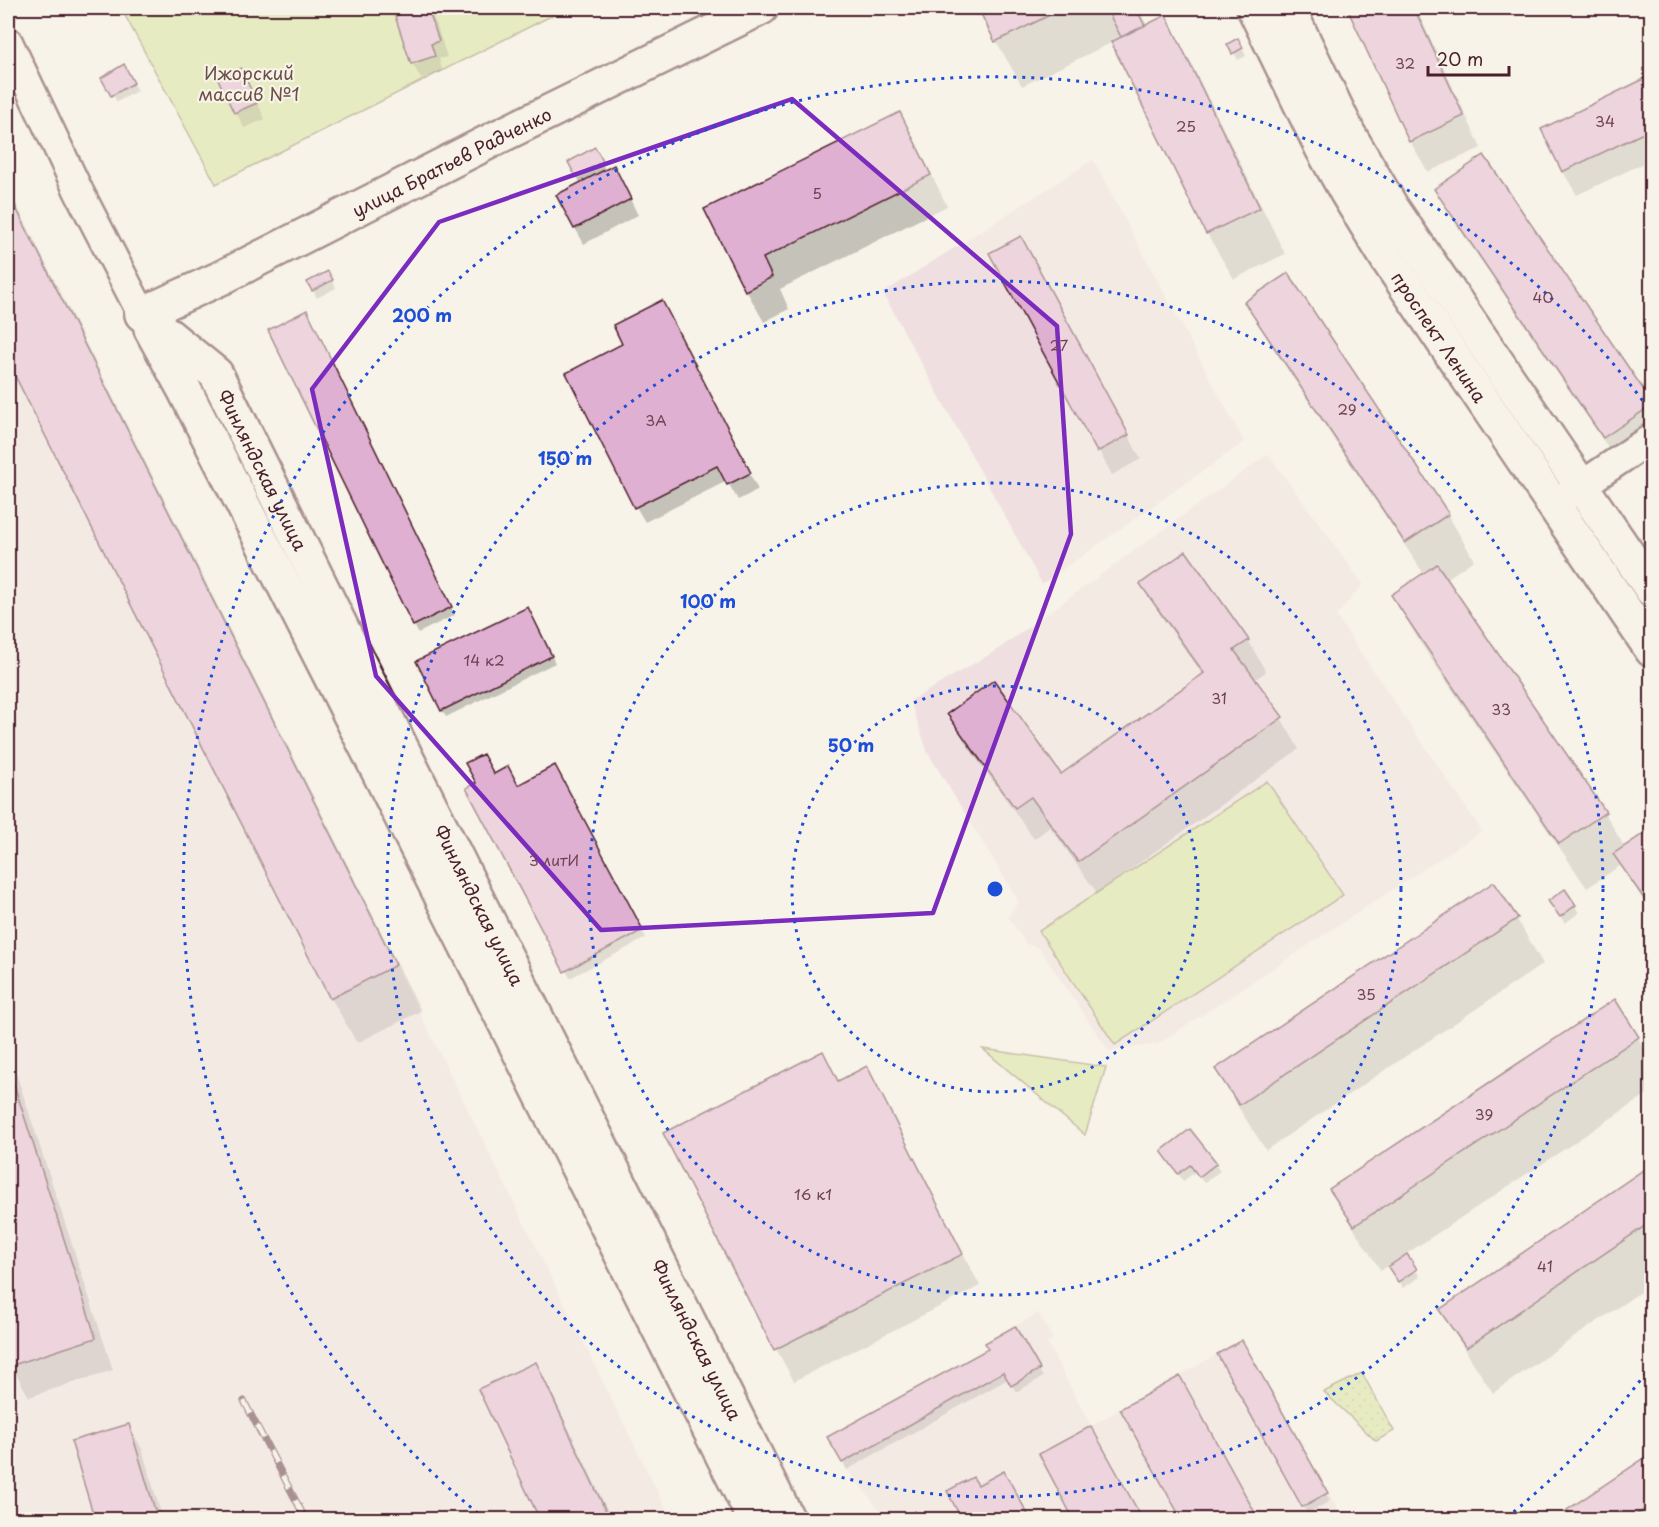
<svg xmlns="http://www.w3.org/2000/svg" width="1659" height="1527" font-family="'Playpen Sans',sans-serif">
  <defs>
    <pattern id="grass-dots" width="8" height="8" patternUnits="userSpaceOnUse" patternTransform="scale(1.5)"><rect width="8" height="8" fill="#d3e295"/><path d="M2 2h.1M6 6h.1" fill="none" stroke="#b7c181" stroke-width="1.8" stroke-linecap="round"/></pattern>
  </defs>
  <rect width="100%" height="100%" fill="#f7f3e8"/>
  <filter id="ink" filterUnits="userSpaceOnUse"><feTurbulence type="fractalNoise" baseFrequency=".0167" numOctaves="2"/><feDisplacementMap in="SourceGraphic" scale="12" xChannelSelector="R" yChannelSelector="G"/><feConvolveMatrix kernelMatrix="1 2 1 2 8 2 1 2 1" color-interpolation-filters="sRGB"/></filter>
  <g filter="url(#ink)">
    <g fill="#f0dfe1">
      <path d="M 1093,160 L 1244,442 L 1042,584 L 883,293 Z"/>
      <path d="M 8,362 L 329,998 L 396,965 L 671,1519 L 8,1519 Z"/>
      <path d="M 1268,454 L 1363,584 L 1336,616 L 1482,831 L 1158,1044 L 1109,1051 L 1039,948 L 1026,944 L 1008,916 L 1019,902 L 928,753 L 910,701 L 997,650 Z"/>
      <path d="M 1038,1313 L 1053,1339 L 1047,1343 L 1091,1426 L 1242,1340 L 1343,1519 L 885,1519 L 881,1512 L 842,1463 L 827,1437 L 987,1349 L 985,1343 Z"/>
    </g>
    <path fill="url(#grass-dots)" stroke="#8e8060" stroke-width="1.5" d="M 1362,1373 L 1394,1431 L 1376,1441 L 1324,1392 Z"/>
    <g fill="#d3e295" stroke="#8e8060" stroke-width="1.5">
      <path d="M 121,8 L 567,8 L 216,184 Z"/>
      <path d="M 1267,781 L 1343,895 L 1115,1045 L 1039,931 Z"/>
      <path d="M 983,1049 L 1106,1067 L 1085,1135 Z"/>
    </g>
    <g fill="#0003">
      <path d="M 427,8 L 436,23 L 447,57 L 439,59 L 443,72 L 421,79 L 412,63 L 397,17 Z"/>
      <path d="M 980,8 L 1138,8 L 1147,26 L 1165,17 L 1191,63 L 1285,254 L 1234,279 L 1207,234 L 1113,42 L 1022,86 L 996,41 Z"/>
      <path d="M 1348,8 L 1416,8 L 1481,148 L 1428,172 L 1410,141 Z"/>
      <path d="M 1238,40 L 1246,56 L 1238,60 L 1229,44 Z"/>
      <path d="M 124,66 L 137,91 L 117,102 L 103,78 Z"/>
      <path d="M 241,70 L 249,85 L 265,119 L 244,128 L 220,79 Z"/>
      <path d="M 1652,77 L 1652,159 L 1577,195 L 1563,172 L 1543,130 Z"/>
      <path d="M 899,114 L 917,145 L 947,206 L 780,289 L 789,309 L 764,322 L 746,290 L 706,209 Z"/>
      <path d="M 594,149 L 606,171 L 622,183 L 638,215 L 584,244 L 575,228 L 581,184 L 570,163 Z"/>
      <path d="M 8,188 L 421,1011 L 357,1043 L 331,998 L 8,360 Z"/>
      <path d="M 1436,190 L 1651,405 L 1652,448 L 1622,468 L 1454,221 Z"/>
      <path d="M 991,253 L 1034,261 L 1141,459 L 1112,475 Z"/>
      <path d="M 328,273 L 336,288 L 317,298 L 309,283 Z"/>
      <path d="M 1246,302 L 1448,515 L 1474,560 L 1446,579 L 1605,813 L 1625,848 L 1652,830 L 1652,914 L 1621,865 L 1587,888 L 1419,641 L 1393,596 L 1424,574 L 1273,348 Z"/>
      <path d="M 670,317 L 758,490 L 738,500 L 727,481 L 645,522 L 636,507 L 624,345 Z"/>
      <path d="M 311,319 L 455,615 L 418,633 L 270,330 Z"/>
      <path d="M 1142,584 L 1248,640 L 1266,672 L 1254,680 L 1281,718 L 1299,749 L 1097,893 L 1050,827 L 1034,839 L 967,745 L 949,714 L 1060,776 L 1203,675 L 1160,615 Z"/>
      <path d="M 532,616 L 555,663 L 446,717 L 442,710 Z"/>
      <path d="M 554,767 L 646,938 L 570,978 L 468,788 L 493,775 L 518,787 Z"/>
      <path d="M 1575,906 L 1579,913 L 1565,923 L 1554,908 Z"/>
      <path d="M 1517,919 L 1543,964 L 1266,1150 L 1243,1115 L 1217,1069 Z"/>
      <path d="M 1638,1038 L 1652,1061 L 1652,1091 L 1406,1254 L 1420,1277 L 1403,1288 L 1389,1265 L 1381,1271 L 1357,1234 L 1331,1189 Z"/>
      <path d="M 822,1053 L 839,1082 L 884,1100 L 980,1286 L 794,1381 L 776,1349 L 665,1134 Z"/>
      <path d="M 8,1059 L 17,1076 L 113,1370 L 29,1397 L 11,1365 L 8,1354 Z"/>
      <path d="M 1163,1152 L 1215,1164 L 1220,1171 L 1204,1183 L 1195,1172 L 1183,1181 Z"/>
      <path d="M 1652,1166 L 1652,1284 L 1493,1393 L 1468,1355 L 1441,1310 Z"/>
      <path d="M 1015,1328 L 1043,1377 L 1016,1392 L 1008,1379 L 847,1470 L 829,1437 L 990,1350 Z"/>
      <path d="M 1241,1342 L 1330,1501 L 1307,1514 L 1219,1354 Z"/>
      <path d="M 535,1364 L 553,1395 L 612,1520 L 542,1520 Z"/>
      <path d="M 129,1426 L 142,1449 L 163,1520 L 97,1520 Z"/>
      <path d="M 1652,1455 L 1652,1520 L 1575,1520 Z"/>
      <path d="M 880,1514 L 883,1520 L 871,1520 Z"/>
    </g>
    <g fill="#dfb0d1" stroke="#4a1f2b" stroke-width="1.5">
      <path d="M 423,8 L 428,8 L 439,41 L 431,44 L 435,56 L 411,64 L 395,16 Z"/>
      <path d="M 978,8 L 1064,8 L 995,42 Z"/>
      <path d="M 1106,8 L 1136,8 L 1145,26 L 1121,37 Z"/>
      <path d="M 1347,8 L 1414,8 L 1464,116 L 1409,142 Z"/>
      <path d="M 1166,15 L 1260,208 L 1206,234 L 1111,42 Z"/>
      <path d="M 1238,38 L 1243,48 L 1232,54 L 1227,44 Z"/>
      <path d="M 124,64 L 134,83 L 111,96 L 101,78 Z"/>
      <path d="M 241,68 L 257,103 L 234,113 L 218,79 Z"/>
      <path d="M 1652,75 L 1652,129 L 1562,172 L 1541,129 Z"/>
      <path d="M 900,112 L 931,175 L 763,258 L 772,277 L 745,291 L 704,209 Z"/>
      <path d="M 595,147 L 603,161 L 576,177 L 568,162 Z"/>
      <path d="M 1484,155 L 1652,402 L 1652,405 L 1603,438 L 1434,189 Z"/>
      <path d="M 614,165 L 631,199 L 574,229 L 556,195 Z"/>
      <path d="M 8,192 L 396,965 L 330,999 L 8,362 Z"/>
      <path d="M 1021,236 L 1129,435 L 1097,452 L 989,253 Z"/>
      <path d="M 328,271 L 333,280 L 312,291 L 307,282 Z"/>
      <path d="M 1288,273 L 1449,514 L 1405,543 L 1244,302 Z"/>
      <path d="M 662,300 L 751,473 L 727,485 L 717,466 L 634,508 L 566,373 L 622,344 L 613,325 Z"/>
      <path d="M 307,310 L 452,607 L 413,626 L 268,330 Z"/>
      <path d="M 1186,551 L 1249,640 L 1234,650 L 1283,717 L 1078,862 L 1031,797 L 1015,808 L 947,714 L 994,680 L 1061,774 L 1204,673 L 1140,584 Z"/>
      <path d="M 1437,564 L 1606,812 L 1559,844 L 1391,595 Z"/>
      <path d="M 528,607 L 552,656 L 441,711 L 416,661 Z"/>
      <path d="M 483,754 L 494,774 L 508,766 L 518,785 L 555,765 L 643,930 L 564,972 L 466,788 L 476,783 L 465,763 Z"/>
      <path d="M 1652,828 L 1652,910 L 1613,854 Z"/>
      <path d="M 1494,882 L 1518,918 L 1239,1105 L 1215,1069 Z"/>
      <path d="M 1565,889 L 1576,905 L 1560,917 L 1548,901 Z"/>
      <path d="M 1615,999 L 1639,1037 L 1354,1226 L 1329,1189 Z"/>
      <path d="M 823,1051 L 838,1081 L 867,1066 L 963,1254 L 774,1350 L 663,1133 Z"/>
      <path d="M 8,1066 L 96,1338 L 10,1366 L 8,1358 Z"/>
      <path d="M 1190,1129 L 1217,1163 L 1199,1177 L 1190,1165 L 1178,1174 L 1161,1151 Z"/>
      <path d="M 1652,1164 L 1652,1221 L 1466,1348 L 1439,1310 Z"/>
      <path d="M 1407,1254 L 1417,1269 L 1398,1282 L 1388,1267 Z"/>
      <path d="M 1015,1326 L 1040,1369 L 1011,1386 L 1003,1372 L 842,1463 L 827,1437 L 988,1349 L 985,1343 Z"/>
      <path d="M 1242,1340 L 1328,1493 L 1302,1507 L 1217,1354 Z"/>
      <path d="M 536,1362 L 586,1469 L 610,1520 L 540,1520 L 478,1389 Z"/>
      <path d="M 1180,1376 L 1259,1520 L 1182,1520 L 1120,1409 Z"/>
      <path d="M 129,1424 L 158,1520 L 95,1520 L 71,1441 Z"/>
      <path d="M 1091,1426 L 1143,1520 L 1074,1520 L 1039,1454 Z"/>
      <path d="M 1652,1453 L 1652,1504 L 1629,1520 L 1574,1520 L 1567,1510 Z"/>
      <path d="M 1004,1471 L 1031,1520 L 962,1520 L 947,1491 L 973,1477 L 978,1485 Z"/>
      <path d="M 915,1511 L 920,1520 L 898,1520 Z"/>
    </g>
    <g fill="none" stroke-linecap="round" stroke-linejoin="round">
      <defs>
        <g id="street">
          <path d="M 8,42 L 79,192 L 142,314"/>
          <path d="M 1563,498 L 1652,438"/>
        </g>
        <g id="secondary">
          <path id="s1" d="M 1254,8 L 1322,148 L 1347,193 L 1388,260 L 1652,650"/>
          <path d="M 1288,8 L 1348,133 L 1392,208 L 1652,590"/>
          <path id="s2" d="M 142,314 L 216,374 L 364,673 L 788,1520"/>
          <path id="s3" d="M 142,314 L 221,278 L 504,134 L 761,8"/>
          <path d="M 151,329 L 184,389 L 336,687 L 755,1520"/>
        </g>
      </defs>
      <use href="#street" stroke="#4a1f2b" stroke-width="33"/>
      <use href="#secondary" stroke="#4a1f2b" stroke-width="38"/>
      <use href="#street" stroke="#f7f3e8" stroke-width="28"/>
      <use href="#secondary" stroke="#f7f3e8" stroke-width="33"/>
      <defs>
        <path id="rail" d="M 244,1401 L 306,1520"/>
      </defs>
      <use href="#rail" stroke="#4a1f2b" stroke-width="7"/>
      <use href="#rail" stroke="#f7f3e8" stroke-width="4.5" stroke-dasharray="14" stroke-linecap="butt"/>
    </g>
  </g>
  <path d="M0 0H1659V1527H0ZM 792,99 L 1057,326 L 1071,534 L 933,913 L 601,930 L 376,676 L 312,389 L 439,222 Z" fill="#f7f3e8" fill-opacity=".55" fill-rule="evenodd"/>
  <path fill="none" stroke="#7b2cbf" stroke-width="4.5" stroke-linejoin="round" d="M 792,99 L 1057,326 L 1071,534 L 933,913 L 601,930 L 376,676 L 312,389 L 439,222 Z"/>
  <g fill="none" stroke="#1d4ed8" stroke-width="3" stroke-dasharray="3 6">
    <circle cx="995" cy="889" r="203"/>
    <circle cx="995" cy="889" r="406"/>
    <circle cx="995" cy="889" r="608"/>
    <path d="M1651 1366A811 811 0 0 1 1505 1519M485 1519A811 811 0 1 1 1651 412"/>
  </g>
  <g text-anchor="middle" dominant-baseline="central" stroke-width="4.5" stroke-linejoin="round" paint-order="stroke">
    <g font-size="15" fill="#6f4354">
      <text x="1405" y="62">32</text>
      <text x="1605" y="120">34</text>
      <text x="1186" y="125">25</text>
      <text x="817" y="192">5</text>
      <text x="1543" y="296">40</text>
      <text x="1059" y="344">27</text>
      <text x="1347" y="408">29</text>
      <text x="656" y="419">3А</text>
      <text x="484" y="659">14 к2</text>
      <text x="1219" y="697">31</text>
      <text x="1501" y="708">33</text>
      <text x="554" y="859">3 литИ</text>
      <text x="1366" y="993">35</text>
      <text x="1484" y="1113">39</text>
      <text x="813" y="1193">16 к1</text>
      <text x="1545" y="1265">41</text>
    </g>
    <g font-size="18" fill="#6c5046" stroke="#f7f3e8">
      <text x="249" y="72">Ижорский<tspan x="249" dy="21">массив №1</tspan></text>
    </g>
    <g font-size="18" fill="#4a1f2b" stroke="#f7f3e8">
      <text stroke="none"><textPath href="#s3" startOffset="345">улица Братьев Радченко</textPath></text>
      <text stroke="none"><textPath href="#s1" startOffset="378">проспект Ленина</textPath></text>
      <text stroke="none"><textPath href="#s2" startOffset="202">Финляндская улица</textPath></text>
      <text stroke="none"><textPath href="#s2" startOffset="688">Финляндская улица</textPath></text>
      <text stroke="none"><textPath href="#s2" startOffset="1174">Финляндская улица</textPath></text>
    </g>
  </g>
  <circle cx="995" cy="889" r="9" fill="#1d4ed8" stroke="#f7f3e8" stroke-width="3"/>
  <g font-size="18" text-anchor="middle" font-weight="bold" fill="#1d4ed8" stroke="#f7f3e8" stroke-width="4.5" stroke-linejoin="round" paint-order="stroke">
    <text x="422" y="322">200 m</text>
    <text x="565" y="465">150 m</text>
    <text x="708" y="608">100 m</text>
    <text x="851" y="752">50 m</text>
  </g>
  <rect width="1659" height="1527" fill="none" stroke="#f7f3e8" stroke-width="30"/>
  <rect x="15" y="15" width="1629" height="1497" fill="none" stroke="#4a1f2b" stroke-width="2" filter="url(#ink)"/>
  <path d="M1428 66v9h81v-9" fill="none" stroke="#4a1f2b" stroke-width="3"/>
  <text x="1437" y="66" font-size="18" fill="#4a1f2b" stroke="#f7f3e8" stroke-width="4.5" paint-order="stroke">20 m</text>
</svg>
